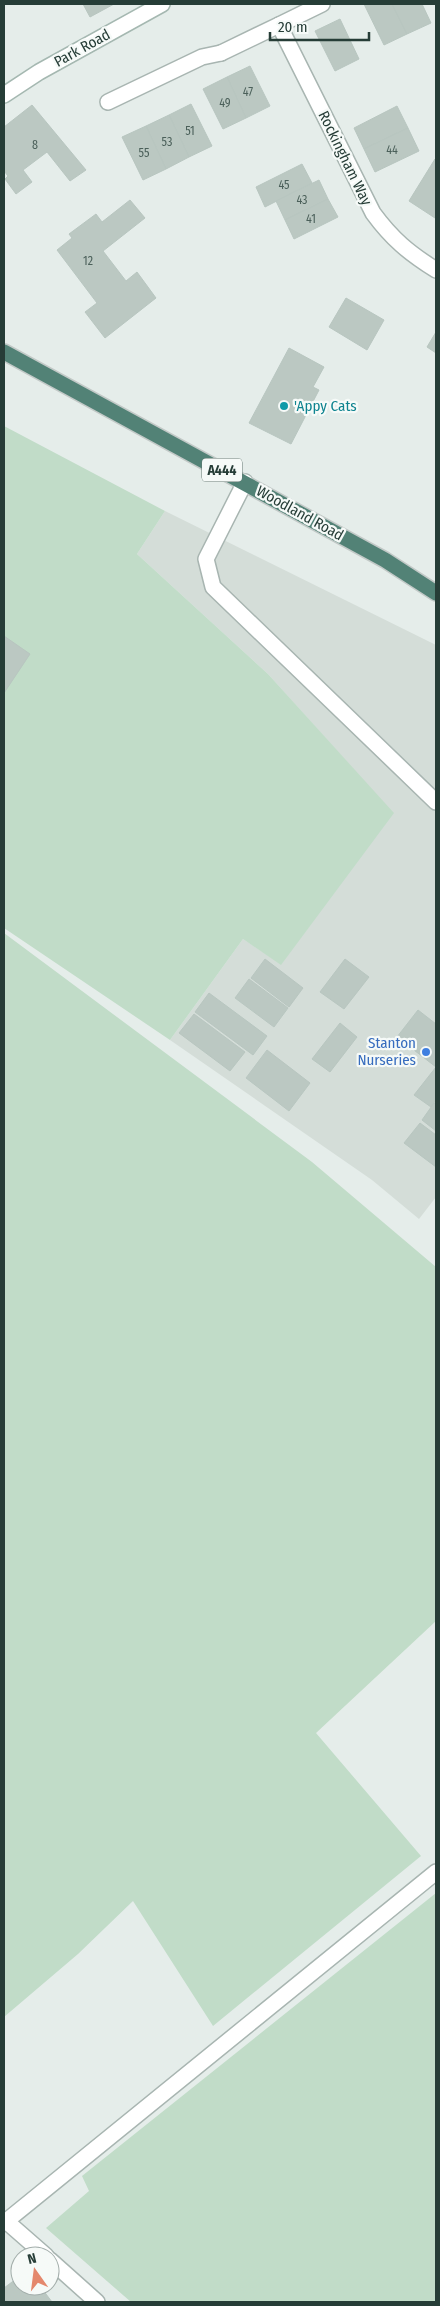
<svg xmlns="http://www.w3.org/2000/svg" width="440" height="2306" font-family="'Fira Sans Condensed',sans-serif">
  <rect width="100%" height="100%" fill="#e5edea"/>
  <path fill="#d4ddd8" d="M 165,511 L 436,645 L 436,1197 L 419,1219 L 372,1180 L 170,1040 L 243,939 L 281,964 L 393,813 L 268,674 L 137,554 Z"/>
  <g fill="#c1dcc8">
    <path d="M 4,426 L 165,511 L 137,554 L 268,674 L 394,813 L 281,965 L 243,939 L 170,1040 L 4,928 Z"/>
    <path d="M 4,933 L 312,1162 L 436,1267 L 436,1621 L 316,1733 L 421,1856 L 213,2026 L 133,1901 L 78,1954 L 4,2017 Z"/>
    <path d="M 436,1893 L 436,2302 L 131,2302 L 46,2228 L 89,2191 L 82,2176 Z"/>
  </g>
  <g fill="#bbc8c2" stroke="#b8c6c0">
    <path d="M 83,4 L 114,4 L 90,17 Z"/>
    <path d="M 364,4 L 392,4 L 407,34 L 384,45 Z"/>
    <path d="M 392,4 L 422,4 L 431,23 L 407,34 Z"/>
    <path d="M 340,19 L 359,59 L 335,71 L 315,31 Z"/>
    <path d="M 250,66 L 270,106 L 246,118 L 227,77 Z"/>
    <path d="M 227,77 L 246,118 L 223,129 L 203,89 Z"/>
    <path d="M 191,104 L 212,146 L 189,157 L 169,115 Z"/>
    <path d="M 32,105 L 86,170 L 70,181 L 47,152 L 23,170 L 32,182 L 16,194 L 5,179 L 8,176 L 4,171 L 4,127 Z"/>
    <path d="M 397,106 L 408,128 L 364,149 L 354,128 Z"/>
    <path d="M 169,115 L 189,157 L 166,169 L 146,126 Z"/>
    <path d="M 146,126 L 166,169 L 143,180 L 122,137 Z"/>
    <path d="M 408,128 L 419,151 L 375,172 L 364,149 Z"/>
    <path d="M 435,159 L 436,215 L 435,218 L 409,201 Z"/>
    <path d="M 302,164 L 312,183 L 265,207 L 256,187 Z"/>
    <path d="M 319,180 L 328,199 L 285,220 L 276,201 Z"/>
    <path d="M 328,199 L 338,217 L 294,239 L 285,220 Z"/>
    <path d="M 130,200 L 145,218 L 103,251 L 126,281 L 137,272 L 156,298 L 105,338 L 85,312 L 97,303 L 57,250 L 72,238 L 69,234 L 96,214 L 102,222 Z"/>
    <path d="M 346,298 L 384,320 L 367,350 L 329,327 Z"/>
    <path d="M 436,332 L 436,353 L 427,347 Z"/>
    <path d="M 289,348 L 324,367 L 313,387 L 319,390 L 291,444 L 249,423 Z"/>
    <path d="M 4,636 L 30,654 L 4,693 Z"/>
    <path d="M 265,959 L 303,988 L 289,1007 L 251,978 Z"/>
    <path d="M 345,959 L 369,977 L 344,1009 L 320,992 Z"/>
    <path d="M 249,979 L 288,1008 L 274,1027 L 235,998 Z"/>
    <path d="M 209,993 L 267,1036 L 253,1055 L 195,1012 Z"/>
    <path d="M 418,1010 L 436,1024 L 436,1067 L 397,1037 Z"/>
    <path d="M 194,1014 L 245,1052 L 230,1071 L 179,1033 Z"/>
    <path d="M 340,1023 L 357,1037 L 330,1072 L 312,1059 Z"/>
    <path d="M 267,1050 L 310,1083 L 289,1111 L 246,1078 Z"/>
    <path d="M 436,1067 L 436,1100 L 431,1107 L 414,1095 Z"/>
    <path d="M 434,1103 L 436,1105 L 436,1131 L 422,1120 Z"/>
    <path d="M 420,1123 L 436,1135 L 436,1167 L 404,1143 Z"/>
    <path d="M 20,2276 L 20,2286 L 40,2286 L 52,2302 L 4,2302 L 4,2288 Z"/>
  </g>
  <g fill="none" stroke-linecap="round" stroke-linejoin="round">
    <defs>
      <g id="service">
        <path d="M 108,102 L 202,57 L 221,53"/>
        <path d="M 245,482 L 206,559 L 213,587 L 436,802"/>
        <path d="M 6,2221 L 46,2256"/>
        <path d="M 4,2223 L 436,1872"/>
        <path d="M 50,2260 L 97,2302"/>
      </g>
      <g id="minor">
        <path d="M 322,4 L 279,25 L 373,213 C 392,239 409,253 436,270"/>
        <path d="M 221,53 L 279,25"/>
      </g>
      <path id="secondary" d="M 4,95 L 39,72 L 162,4"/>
      <path id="trunk" d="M 4,352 L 385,560 L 436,593"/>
    </defs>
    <use href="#service" stroke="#a8b5b1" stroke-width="18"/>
    <use href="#minor" stroke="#a8b5b1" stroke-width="18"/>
    <use href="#secondary" stroke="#a5b8b1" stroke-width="18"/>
    <use href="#trunk" stroke="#c2c9c7" stroke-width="18"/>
    <use href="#service" stroke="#fff" stroke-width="15"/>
    <use href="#minor" stroke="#fff" stroke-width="15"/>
    <use href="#secondary" stroke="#fff" stroke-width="15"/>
    <use href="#trunk" stroke="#528276" stroke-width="15"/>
  </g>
  <circle fill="#0f9aa8" stroke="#f6faf8" stroke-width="2" cx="284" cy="406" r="5"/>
  <circle fill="#3f7fe0" stroke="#f6faf8" stroke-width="2" cx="426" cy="1052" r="5"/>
  <g text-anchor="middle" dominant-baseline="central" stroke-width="4.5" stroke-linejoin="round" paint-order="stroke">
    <g font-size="12" fill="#4b605a">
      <text x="248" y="92">47</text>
      <text x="225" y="103">49</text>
      <text x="190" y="131">51</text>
      <text x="167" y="142">53</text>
      <text x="35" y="145">8</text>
      <text x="392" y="150">44</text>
      <text x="144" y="153">55</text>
      <text x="284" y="185">45</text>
      <text x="302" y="200">43</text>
      <text x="311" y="219">41</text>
      <text x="88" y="261">12</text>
    </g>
    <rect fill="#f6faf8" stroke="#647671" stroke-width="1" x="202" y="458.5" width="40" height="23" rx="4"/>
    <g font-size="14" font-weight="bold" fill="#263d37">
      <text x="222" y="470">A444</text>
    </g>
    <g font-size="15" fill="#263d37" stroke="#f6faf8">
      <text transform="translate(82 48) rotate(-29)">Park Road</text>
      <text transform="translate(345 158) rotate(64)">Rockingham Way</text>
      <text transform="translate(300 513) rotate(29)">Woodland Road</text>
    </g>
    <g font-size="15" fill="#0d838f" stroke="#f6faf8" text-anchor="start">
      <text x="294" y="406">'Appy Cats</text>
    </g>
    <g font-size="15" fill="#366cbe" stroke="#f6faf8" text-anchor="end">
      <text x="416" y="1043">Stanton<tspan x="416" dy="17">Nurseries</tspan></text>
    </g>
  </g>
  <rect width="440" height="2306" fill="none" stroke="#263d37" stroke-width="10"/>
  <g transform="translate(35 2271) rotate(346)"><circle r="24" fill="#f6faf8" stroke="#a3aeab"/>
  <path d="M0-4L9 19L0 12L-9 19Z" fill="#e4886d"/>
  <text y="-8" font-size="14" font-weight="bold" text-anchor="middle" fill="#263d37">N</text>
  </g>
  <path d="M270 32v8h99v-8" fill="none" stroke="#263d37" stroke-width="2.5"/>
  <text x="278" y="32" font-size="15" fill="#263d37" stroke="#f6faf8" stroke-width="4" paint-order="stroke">20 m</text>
</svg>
